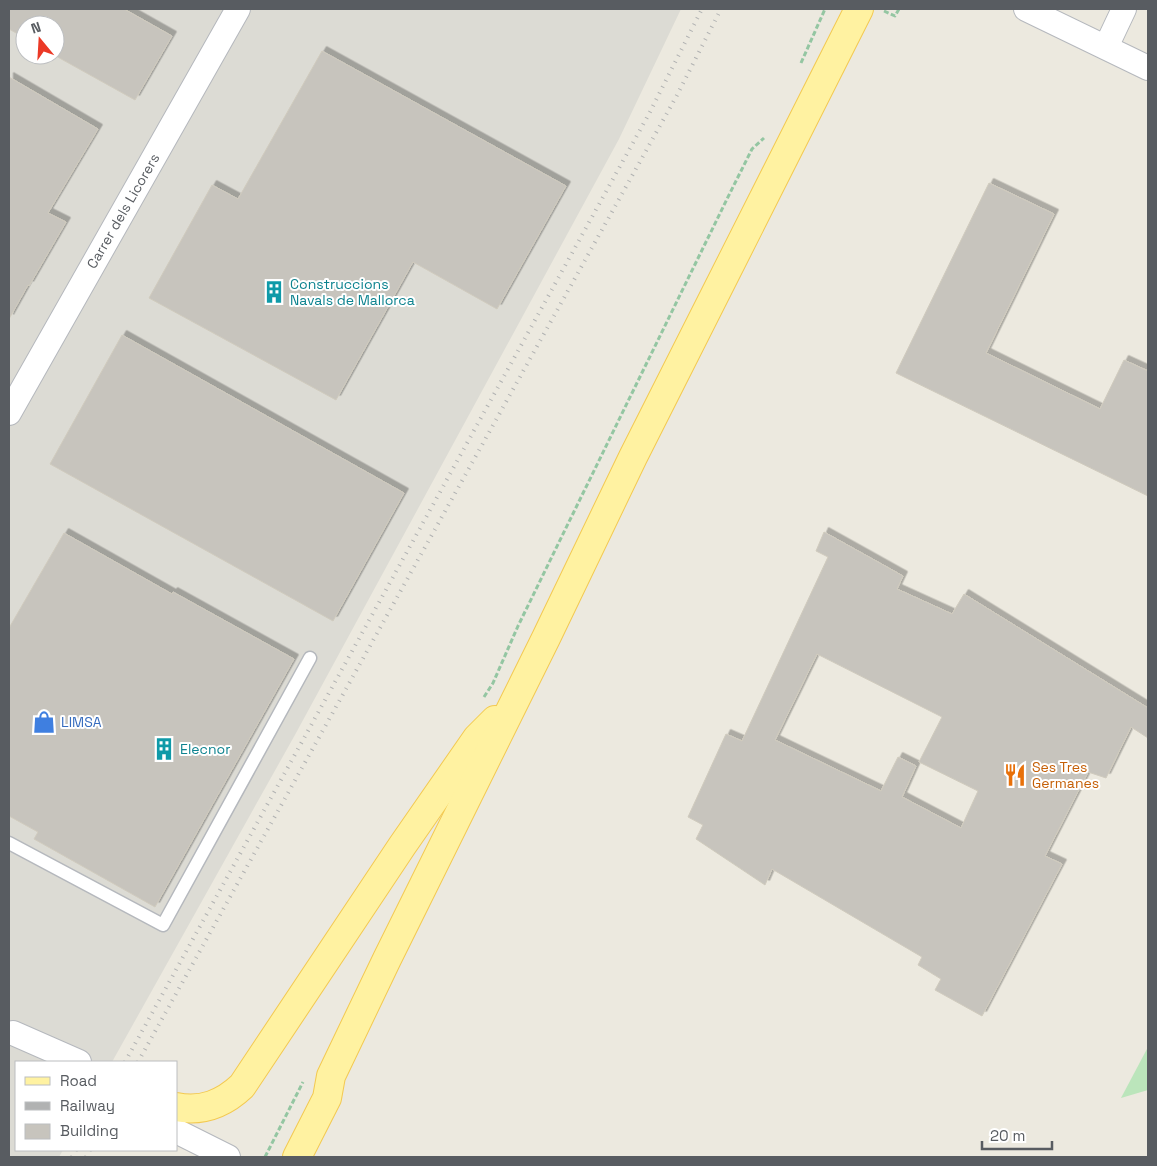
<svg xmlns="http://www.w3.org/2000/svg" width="1157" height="1166" font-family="'Space Grotesk',sans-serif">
  <defs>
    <filter id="shadow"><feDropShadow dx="4.5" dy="-4.5" stdDeviation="0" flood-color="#0004"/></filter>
  </defs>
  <rect width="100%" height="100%" fill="#ece9df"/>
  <path fill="#dcdbd4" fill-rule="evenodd" d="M 9,9 L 681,9 L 619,139 L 296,733 L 112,1062 L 16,1062 L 16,1150 L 63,1150 L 59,1157 L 9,1157 ZM 25,25 L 55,25 L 55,55 L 25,55 Z"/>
  <path fill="#bbe5bb" d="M 1148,1047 L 1148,1090 L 1121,1098 Z"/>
  <g fill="#c7c4bd" stroke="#d0cbbe" fill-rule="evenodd" filter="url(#shadow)">
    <path d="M 9,9 L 124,9 L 172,36 L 135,100 L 54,55 L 55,25 L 25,25 L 25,38 L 9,29 Z"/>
    <path d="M 322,51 L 566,186 L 497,309 L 413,262 L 336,400 L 149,298 L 212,185 L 238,199 Z"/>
    <path d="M 9,77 L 98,129 L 48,213 L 66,222 L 29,286 L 28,285 L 9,319 Z"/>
    <path d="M 989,183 L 1054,214 L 986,353 L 1100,409 L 1124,360 L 1148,371 L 1148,496 L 896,373 Z"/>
    <path d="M 122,335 L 404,493 L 333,621 L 50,464 Z"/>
    <path d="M 824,532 L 903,576 L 897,589 L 952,614 L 964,594 L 1148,708 L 1148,738 L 1131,727 L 1106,778 L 1088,772 L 1045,856 L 1062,864 L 982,1016 L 935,990 L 941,979 L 918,965 L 922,957 L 772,869 L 765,885 L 696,839 L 703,825 L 688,817 L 726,734 L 742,741 L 828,557 L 816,551 ZM 817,654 L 942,717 L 919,762 L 978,791 L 961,828 L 902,797 L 916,766 L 898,757 L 881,791 L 775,740 Z"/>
    <path d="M 64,533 L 172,594 L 173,592 L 294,659 L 155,907 L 34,839 L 38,832 L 9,816 L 9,628 Z"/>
  </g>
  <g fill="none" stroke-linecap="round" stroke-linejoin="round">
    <defs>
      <path id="service" d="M 9,843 L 163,925 L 310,658"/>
      <g id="minor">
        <path d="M 1026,9 L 1148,68"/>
        <path d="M 1106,47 L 1124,9"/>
        <path d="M 9,413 L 238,9"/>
        <path d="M 13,1033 L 79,1062"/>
        <path d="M 176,1131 L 228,1157"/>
      </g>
      <g id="primary">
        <path d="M 176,1107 C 202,1112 223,1104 242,1086 L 402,846 L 477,738 L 495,720"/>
        <path d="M 297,1157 L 327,1098 L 331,1076 L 387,959 L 546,638 L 633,457 L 859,9"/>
      </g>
    </defs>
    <use href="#service" stroke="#b5b8bd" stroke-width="15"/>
    <use href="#minor" stroke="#b5b8bd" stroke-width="26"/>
    <use href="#primary" stroke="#f3c951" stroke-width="30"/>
    <g stroke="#94c6a2" stroke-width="3" stroke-dasharray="5 2.5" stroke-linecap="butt">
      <path d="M 884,11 L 895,16 L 899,9"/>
      <path d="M 801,63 L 825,9"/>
      <path d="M 484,697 L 493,683 L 518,626 L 727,199 L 752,149 L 764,138"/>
      <path d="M 265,1157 L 303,1082"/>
    </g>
    <use href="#service" stroke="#fff" stroke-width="12"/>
    <use href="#minor" stroke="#fff" stroke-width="24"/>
    <use href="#primary" stroke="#fff2a1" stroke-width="28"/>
    <g stroke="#b1b2b2" stroke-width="4" stroke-dasharray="1 6" stroke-linecap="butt">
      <path d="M 125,1062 L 650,112 L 702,9"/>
      <path d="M 138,1062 L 676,97 L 721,9"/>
      <path d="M 72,1157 L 76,1150"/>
      <path d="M 86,1157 L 90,1150"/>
    </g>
  </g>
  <defs>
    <symbol id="building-bare" viewBox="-9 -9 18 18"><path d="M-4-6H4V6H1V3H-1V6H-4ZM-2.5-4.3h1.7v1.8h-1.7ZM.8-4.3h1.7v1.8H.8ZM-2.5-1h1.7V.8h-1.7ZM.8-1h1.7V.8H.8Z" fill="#0f9aa8" stroke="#fff" stroke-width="2.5" paint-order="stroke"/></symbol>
    <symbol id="shop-bare" viewBox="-9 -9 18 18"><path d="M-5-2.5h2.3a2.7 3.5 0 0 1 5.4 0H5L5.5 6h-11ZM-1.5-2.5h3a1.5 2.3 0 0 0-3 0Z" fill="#3f7fe0" stroke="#fff" stroke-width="2.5" paint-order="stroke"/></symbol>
    <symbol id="restaurant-bare" viewBox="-9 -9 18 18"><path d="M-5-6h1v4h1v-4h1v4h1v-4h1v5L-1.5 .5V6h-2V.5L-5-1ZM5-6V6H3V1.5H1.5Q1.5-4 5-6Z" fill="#e8710a" stroke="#fff" stroke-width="2.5" paint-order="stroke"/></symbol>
  </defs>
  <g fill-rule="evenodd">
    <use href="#building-bare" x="258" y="276" width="32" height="32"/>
    <use href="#shop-bare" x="28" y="706" width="32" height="32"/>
    <use href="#building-bare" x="148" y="733" width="32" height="32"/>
    <use href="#restaurant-bare" x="999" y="759" width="32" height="32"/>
  </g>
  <g text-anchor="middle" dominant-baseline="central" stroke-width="4" stroke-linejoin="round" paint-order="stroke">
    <g font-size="14" fill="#585c61" stroke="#fff">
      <text transform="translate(123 211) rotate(-60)">Carrer dels Licorers</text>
    </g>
    <g font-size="14" fill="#0d838f" stroke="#fff" text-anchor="start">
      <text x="290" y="284">Construccions<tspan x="290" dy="16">Navals de Mallorca</tspan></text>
      <text x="180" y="749">Elecnor</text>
    </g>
    <g font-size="14" fill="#366cbe" stroke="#fff" text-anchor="start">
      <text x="61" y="722">LIMSA</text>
    </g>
    <g font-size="14" fill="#c56008" stroke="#fff" text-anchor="start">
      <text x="1032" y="767">Ses Tres<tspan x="1032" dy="16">Germanes</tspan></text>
    </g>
  </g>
  <rect width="1157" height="1166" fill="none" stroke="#585c61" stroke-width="20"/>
  <rect x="15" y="1061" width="162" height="90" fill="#ffffff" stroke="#bcbec0"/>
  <rect x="25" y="1077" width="25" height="8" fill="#fff2a1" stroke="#bcbec0"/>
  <text x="60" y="1086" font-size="15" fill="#585c61">Road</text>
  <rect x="25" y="1102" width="25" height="8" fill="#b1b2b2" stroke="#bcbec0"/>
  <text x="60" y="1111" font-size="15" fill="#585c61">Railway</text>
  <rect x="25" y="1124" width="25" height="15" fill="#c7c4bd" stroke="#bcbec0"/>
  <text x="60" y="1136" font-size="15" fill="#585c61">Building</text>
  <g transform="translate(40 40) rotate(342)"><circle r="24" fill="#ffffff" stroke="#bcbec0"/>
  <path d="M0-4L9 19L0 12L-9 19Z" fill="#eb3926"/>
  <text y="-8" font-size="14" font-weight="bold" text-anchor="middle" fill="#585c61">N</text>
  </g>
  <path d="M982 1141v8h70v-8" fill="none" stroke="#585c61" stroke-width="2.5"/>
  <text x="990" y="1141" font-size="15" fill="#585c61" stroke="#ffffff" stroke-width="4" paint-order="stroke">20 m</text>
</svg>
